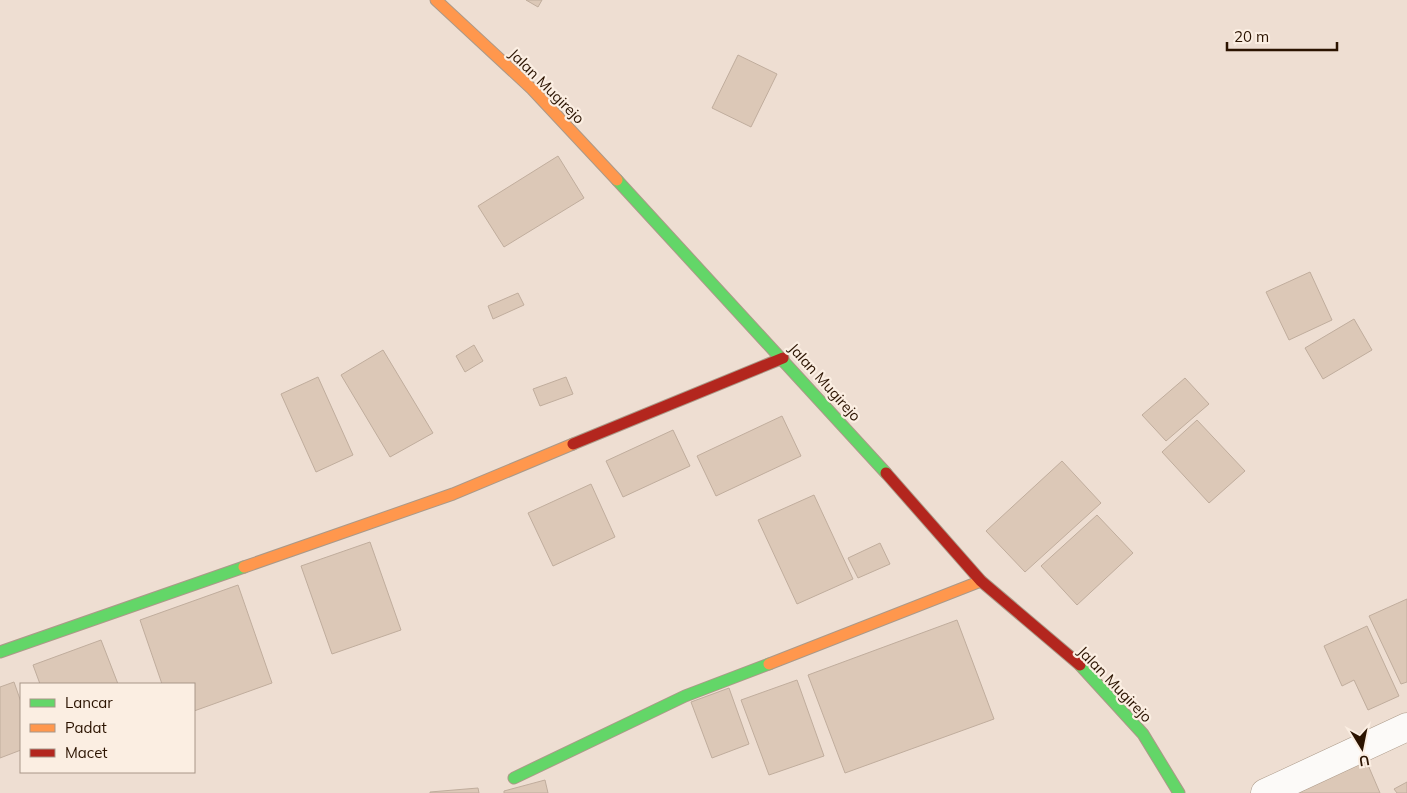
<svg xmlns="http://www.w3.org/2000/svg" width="1407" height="793" font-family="Mulish,sans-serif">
  <rect width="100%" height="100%" fill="#eeded2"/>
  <g fill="#dcc8b7" stroke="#c0ad9d">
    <path d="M 526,0 L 542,0 L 538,7 Z"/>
    <path d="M 738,55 L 777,74 L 751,127 L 712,108 Z"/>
    <path d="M 558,156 L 584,198 L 504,247 L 478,206 Z"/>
    <path d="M 1310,272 L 1332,320 L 1289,340 L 1266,292 Z"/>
    <path d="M 518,293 L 524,305 L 493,319 L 488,306 Z"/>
    <path d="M 1354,319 L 1372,350 L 1323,379 L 1305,348 Z"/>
    <path d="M 474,345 L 483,361 L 465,372 L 456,356 Z"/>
    <path d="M 383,350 L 433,433 L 390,457 L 341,375 Z"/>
    <path d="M 318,377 L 353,455 L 316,472 L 281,394 Z"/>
    <path d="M 566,377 L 573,394 L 540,406 L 533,389 Z"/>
    <path d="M 1185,378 L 1209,404 L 1166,441 L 1142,415 Z"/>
    <path d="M 782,416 L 801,456 L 716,496 L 697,456 Z"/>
    <path d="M 1197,420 L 1245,471 L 1209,503 L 1162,452 Z"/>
    <path d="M 673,430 L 690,466 L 623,497 L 606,461 Z"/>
    <path d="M 1062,461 L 1101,503 L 1025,572 L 986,531 Z"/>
    <path d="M 591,484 L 615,537 L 553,566 L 528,513 Z"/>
    <path d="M 814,495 L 853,579 L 797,604 L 758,520 Z"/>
    <path d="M 1097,515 L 1133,553 L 1077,605 L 1041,566 Z"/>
    <path d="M 370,542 L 401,630 L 332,654 L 301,566 Z"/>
    <path d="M 880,543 L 890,564 L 858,578 L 848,558 Z"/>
    <path d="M 238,585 L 272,683 L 194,711 L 194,684 L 162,684 L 140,620 Z"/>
    <path d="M 1407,599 L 1407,682 L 1401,684 L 1369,616 Z"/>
    <path d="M 957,620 L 994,719 L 845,773 L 808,675 Z"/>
    <path d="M 1367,626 L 1399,696 L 1368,710 L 1354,680 L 1342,686 L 1324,646 Z"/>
    <path d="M 101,640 L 118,684 L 40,684 L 33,665 Z"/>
    <path d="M 797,680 L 824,756 L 769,775 L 741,700 Z"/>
    <path d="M 14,682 L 21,702 L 21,750 L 0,758 L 0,687 Z"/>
    <path d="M 729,688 L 749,744 L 712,758 L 691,702 Z"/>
    <path d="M 1365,758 L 1380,793 L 1283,793 Z"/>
    <path d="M 545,780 L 548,793 L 504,793 L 504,791 Z"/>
    <path d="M 1407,782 L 1407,793 L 1397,793 L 1394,789 Z"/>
    <path d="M 478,788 L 479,793 L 430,793 L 430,792 Z"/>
  </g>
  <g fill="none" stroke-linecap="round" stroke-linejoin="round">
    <defs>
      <path id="street" d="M 1265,793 L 1407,727"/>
      <g id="fast">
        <path d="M 617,180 L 886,473"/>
        <path d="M 0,652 L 244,567"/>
        <path d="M 1080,665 L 1143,734 L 1179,793"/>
        <path d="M 514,778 L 685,696 L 769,664"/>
      </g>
      <g id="slow">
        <path d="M 436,0 L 532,89 L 617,180"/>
        <path d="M 244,567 L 453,494 L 573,444"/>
        <path d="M 769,664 L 981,581"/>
      </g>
      <g id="jam">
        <path d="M 573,444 L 783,358"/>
        <path d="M 886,473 L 981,581 L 1080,665"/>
      </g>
    </defs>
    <use href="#street" stroke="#ab9988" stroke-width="29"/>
    <use href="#fast" stroke="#ab9988" stroke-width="13"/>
    <use href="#slow" stroke="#ab9988" stroke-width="13"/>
    <use href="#jam" stroke="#ab9988" stroke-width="13"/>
    <use href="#street" stroke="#fcfaf8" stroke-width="28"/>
    <use href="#fast" stroke="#63d668" stroke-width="11"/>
    <use href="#slow" stroke="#ff974d" stroke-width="11"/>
    <use href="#jam" stroke="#b3261e" stroke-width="11"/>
  </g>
  <g text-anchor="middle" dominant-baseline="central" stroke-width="4.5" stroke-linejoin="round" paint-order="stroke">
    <g font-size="15" fill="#2b1300" stroke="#fbeee2">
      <text transform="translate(547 86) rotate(45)">Jalan Mugirejo</text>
      <text transform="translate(825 382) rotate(48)">Jalan Mugirejo</text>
      <text transform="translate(1115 684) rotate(46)">Jalan Mugirejo</text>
    </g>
  </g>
  <rect x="20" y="683" width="175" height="90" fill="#fbeee2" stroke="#a89688"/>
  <rect x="30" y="699" width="25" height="8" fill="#63d668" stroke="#a89688"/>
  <text x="65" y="708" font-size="15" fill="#2b1300">Lancar</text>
  <rect x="30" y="724" width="25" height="8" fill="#ff974d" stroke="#a89688"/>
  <text x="65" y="733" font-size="15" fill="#2b1300">Padat</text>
  <rect x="30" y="749" width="25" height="8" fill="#b3261e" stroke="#a89688"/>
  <text x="65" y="758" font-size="15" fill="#2b1300">Macet</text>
  <g transform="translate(1362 748) rotate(170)" stroke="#fbeee2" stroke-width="4" paint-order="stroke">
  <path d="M0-4L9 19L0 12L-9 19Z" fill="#2b1300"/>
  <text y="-8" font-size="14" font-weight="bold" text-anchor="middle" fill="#2b1300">U</text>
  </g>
  <path d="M1227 42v8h110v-8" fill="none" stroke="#2b1300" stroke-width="2.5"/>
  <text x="1234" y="42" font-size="15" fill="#2b1300" stroke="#fbeee2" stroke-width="4" paint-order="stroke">20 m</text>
</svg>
